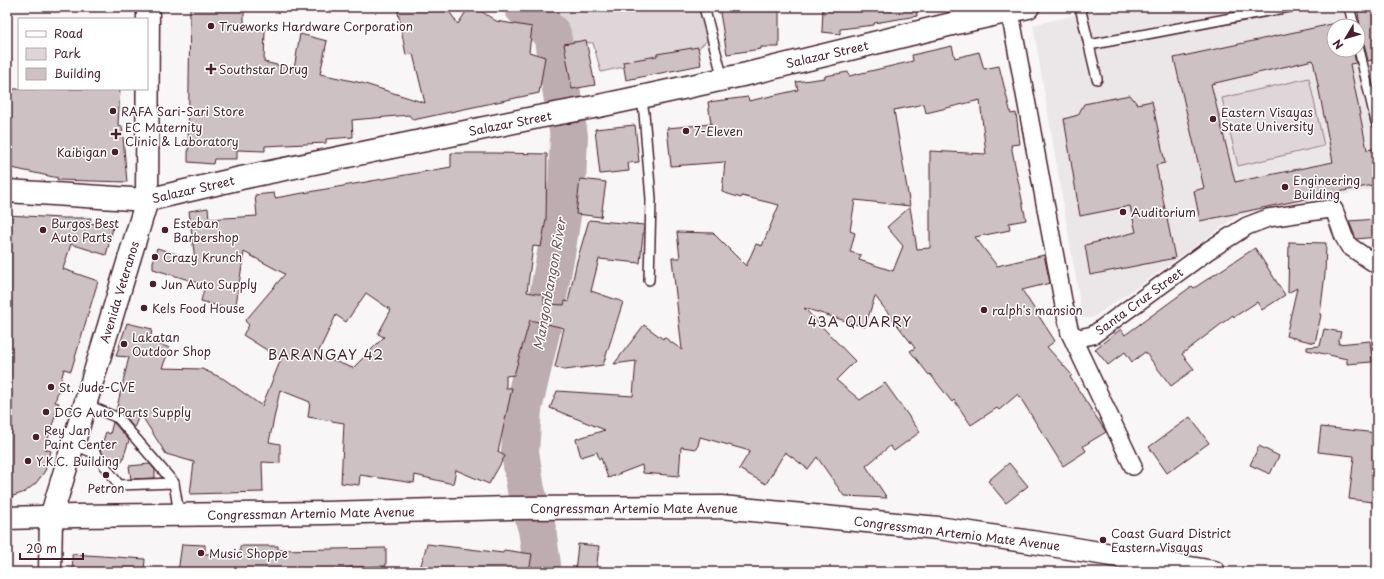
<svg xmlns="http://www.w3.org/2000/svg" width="1384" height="579" font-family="'Playpen Sans',sans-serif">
  <rect width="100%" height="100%" fill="#f8f6f7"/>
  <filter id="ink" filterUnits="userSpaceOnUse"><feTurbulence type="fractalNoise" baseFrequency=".025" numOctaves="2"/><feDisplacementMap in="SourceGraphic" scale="8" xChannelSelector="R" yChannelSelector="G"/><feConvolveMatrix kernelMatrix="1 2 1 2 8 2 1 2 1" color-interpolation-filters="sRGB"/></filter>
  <g filter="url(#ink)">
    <path fill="#ebe6e8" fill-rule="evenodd" d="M 1110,7 L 1377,7 L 1377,188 L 1237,216 L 1185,254 L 1092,318 L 1083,318 L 1082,314 L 1033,25 ZM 1334,26 L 1358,26 L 1358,50 L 1334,50 Z"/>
    <g fill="#ded6d9" stroke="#947a82">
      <path d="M 531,7 L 706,7 L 712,37 L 695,51 L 601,72 L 593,43 L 566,41 Z"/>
      <path d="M 1309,78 L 1324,146 L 1238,166 L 1222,98 Z"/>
    </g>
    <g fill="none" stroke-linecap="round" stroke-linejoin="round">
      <path stroke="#bdadb0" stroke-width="38" d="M 523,7 L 552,34 L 569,136 L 567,183 L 557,248 L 543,323 L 523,409 L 520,452 L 526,490 L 537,529 L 542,565 L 541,572"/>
    </g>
    <g fill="#cdc1c4" stroke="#4a1f2b" fill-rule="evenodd">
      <path d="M 190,7 L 244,7 L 244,30 L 265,29 L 264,62 L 294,69 L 300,34 L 327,41 L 320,74 L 362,83 L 425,103 L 413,54 L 406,55 L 397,7 L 446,7 L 458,24 L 469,7 L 475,7 L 496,21 L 532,27 L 529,52 L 545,57 L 539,93 L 413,120 L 409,115 L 352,120 L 353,137 L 326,139 L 326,143 L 265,146 L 265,151 L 237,150 L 237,159 L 214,159 L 213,164 L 188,162 Z"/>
      <path d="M 719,7 L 779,7 L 779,47 L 761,47 L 761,49 L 727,54 Z"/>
      <path d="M 823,7 L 916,7 L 917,16 L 874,23 L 874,25 L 840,29 L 840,34 L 822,32 Z"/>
      <path d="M 1357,7 L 1377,7 L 1377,59 L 1368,61 L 1364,43 L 1362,41 L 1358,39 L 1358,30 L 1360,25 Z"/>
      <path d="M 1346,21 L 1348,26 L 1334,26 L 1334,50 L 1353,50 L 1356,63 L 1350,64 L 1367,150 L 1377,148 L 1377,184 L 1200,221 L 1194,191 L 1204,188 L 1174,58 ZM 1313,60 L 1333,162 L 1235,182 L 1211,84 Z"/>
      <path d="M 586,40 L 595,85 L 572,89 L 564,44 Z"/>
      <path d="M 952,46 L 955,58 L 979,52 L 984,69 L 999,66 L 1011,114 L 1016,113 L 1020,144 L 1011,145 L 1026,220 L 1009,223 L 1010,230 L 975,237 L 997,266 L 1044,255 L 1050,283 L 1022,290 L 1055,341 L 1047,347 L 1072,375 L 1070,377 L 1106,432 L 1083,446 L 1086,451 L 1063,466 L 1018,394 L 999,410 L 997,408 L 971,425 L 954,400 L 952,402 L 930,374 L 929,375 L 910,351 L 915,348 L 875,296 L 865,327 L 804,308 L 855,361 L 836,380 L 860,400 L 885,383 L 920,432 L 894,451 L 890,446 L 866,466 L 887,498 L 844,496 L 817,457 L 808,469 L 785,452 L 766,484 L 739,469 L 750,451 L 700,437 L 697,449 L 681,447 L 679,476 L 643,473 L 642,465 L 608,478 L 601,458 L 599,459 L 597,452 L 581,457 L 576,439 L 605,430 L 550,408 L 557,391 L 633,396 L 636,361 L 614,364 L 644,325 L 663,339 L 664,337 L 682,350 L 672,258 L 680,258 L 677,232 L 713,233 L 746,266 L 756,244 L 762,246 L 779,205 L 742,196 L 741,198 L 722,192 L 725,162 L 671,166 L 667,128 L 711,124 L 708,102 L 748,97 L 749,101 L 798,90 L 796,82 L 825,78 L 825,76 L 848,72 L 849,76 L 879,69 L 913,61 L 912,55 ZM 980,100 L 986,154 L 930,151 L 930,248 L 917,249 L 910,207 L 887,227 L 903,246 L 893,271 L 859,260 L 861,255 L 850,252 L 855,233 L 850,231 L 855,200 L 910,206 L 894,110 L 924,104 L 926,113 Z"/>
      <path d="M 698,47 L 701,65 L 626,80 L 623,62 L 657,56 L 657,54 Z"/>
      <path d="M 7,89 L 120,89 L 118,125 L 122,126 L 127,182 L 57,180 L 58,178 L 7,167 Z"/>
      <path d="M 1130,95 L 1137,104 L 1152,101 L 1165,163 L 1156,165 L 1175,258 L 1090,275 L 1085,245 L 1136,232 L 1130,206 L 1080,216 L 1064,119 L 1078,115 L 1084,104 Z"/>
      <path d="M 635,125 L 639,162 L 628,163 L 629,171 L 600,174 L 595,129 Z"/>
      <path d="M 451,153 L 496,153 L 547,154 L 546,219 L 541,247 L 533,246 L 527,292 L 544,295 L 544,304 L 564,305 L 565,301 L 568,302 L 577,261 L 589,220 L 644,225 L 640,263 L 599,259 L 591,291 L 623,302 L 603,365 L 565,370 L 555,367 L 564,328 L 530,320 L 514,375 L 506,376 L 506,388 L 512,388 L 498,452 L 505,456 L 489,484 L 456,470 L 453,484 L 415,475 L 414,483 L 360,475 L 359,485 L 341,483 L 344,423 L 308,417 L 310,402 L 280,390 L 269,442 L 280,444 L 280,463 L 262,462 L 263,492 L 190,494 L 194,462 L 166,454 L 140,413 L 134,428 L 123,414 L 116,411 L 129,357 L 116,356 L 127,323 L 152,329 L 150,341 L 170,348 L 162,368 L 202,369 L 224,379 L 262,406 L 281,359 L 243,335 L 249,325 L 245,321 L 285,274 L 244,252 L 235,311 L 201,301 L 205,285 L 153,269 L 153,262 L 157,248 L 195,260 L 189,211 L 208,208 L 209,219 L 257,216 L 255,195 L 274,193 L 275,198 L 451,167 ZM 366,293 L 391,310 L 378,334 L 384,337 L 353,368 L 317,355 L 336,315 L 346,322 Z"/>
      <path d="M 580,179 L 606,182 L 601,217 L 576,214 Z"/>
      <path d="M 7,215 L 61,218 L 91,218 L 90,223 L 113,228 L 106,255 L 71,244 L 63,269 L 98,281 L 71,371 L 64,369 L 55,402 L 59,403 L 45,449 L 51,451 L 45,471 L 36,483 L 25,492 L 7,498 Z"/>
      <path d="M 1377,219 L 1377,237 L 1356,239 L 1349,221 Z"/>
      <path d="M 1289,242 L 1326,243 L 1325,274 L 1320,315 L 1321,315 L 1315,343 L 1286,336 L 1297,288 L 1288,293 Z"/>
      <path d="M 1255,248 L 1285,295 L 1262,310 L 1257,302 L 1234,317 L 1233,315 L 1182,354 L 1194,369 L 1171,386 L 1145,352 L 1132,362 L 1125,352 L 1108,365 L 1095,349 L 1121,329 L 1125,335 L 1192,286 L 1194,288 Z"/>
      <path d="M 1324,329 L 1341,332 L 1338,344 L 1370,341 L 1372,362 L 1347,364 L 1347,359 L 1307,350 L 1307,347 L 1320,346 Z"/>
      <path d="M 1190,417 L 1209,443 L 1167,473 L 1149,447 Z"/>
      <path d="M 113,422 L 129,440 L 122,462 L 105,456 L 100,450 L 106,432 L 110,434 Z"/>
      <path d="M 1321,427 L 1377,433 L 1377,461 L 1372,502 L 1349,499 L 1354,456 L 1318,452 Z"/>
      <path d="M 1259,446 L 1279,456 L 1270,474 L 1250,465 Z"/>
      <path d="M 1009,463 L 1028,486 L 1006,503 L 988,481 Z"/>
      <path d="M 150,464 L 155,470 L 155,478 L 131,479 L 129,466 Z"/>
      <path d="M 182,544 L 205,545 L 205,554 L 240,553 L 240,546 L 278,546 L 278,550 L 386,548 L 386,566 L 350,567 L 350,568 L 335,569 L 335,572 L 178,572 Z"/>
      <path d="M 427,544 L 503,553 L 504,550 L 532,554 L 529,572 L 419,572 Z"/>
      <path d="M 578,544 L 599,546 L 596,572 L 575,572 Z"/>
      <path d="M 72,554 L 145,559 L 144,572 L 73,572 Z"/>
    </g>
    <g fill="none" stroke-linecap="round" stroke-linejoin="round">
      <defs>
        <g id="service">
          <path d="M 704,7 L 723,79"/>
          <path d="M 1080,7 L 1089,45"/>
          <path d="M 1349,7 L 1354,26"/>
          <path d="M 1358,45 L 1376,122 L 1377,122"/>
          <path d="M 1097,79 L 1089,45 L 1289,7"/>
          <path d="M 641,97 L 644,113 L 651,199 L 649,280"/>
          <path d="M 85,404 L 118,418 L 174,483 L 179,514"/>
          <path d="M 73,444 L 96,454 L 119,485 L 174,483"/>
        </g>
        <g id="minor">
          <path d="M 1009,7 L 1064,306 L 1070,333 L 1079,338 L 1093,335 L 1209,250 L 1247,226 L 1268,218 L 1330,209 L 1334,210 L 1336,215 L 1344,237 L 1349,246 L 1377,265"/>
          <path d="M 1070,333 L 1133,466"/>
        </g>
        <path id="tertiary" d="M 7,191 L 147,200 L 241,178 L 538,117 L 594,107 L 641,97 L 747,74 L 956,23 L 1028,7"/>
        <path id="secondary" d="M 50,572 L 51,517"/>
        <g id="primary">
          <path d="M 51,517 L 147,200 L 148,7"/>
          <path d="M 7,518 L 76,516 L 326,513 L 510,508 L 721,507 L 938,528 L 1051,545 L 1214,572"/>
        </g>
      </defs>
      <use href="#service" stroke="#4a1f2b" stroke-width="12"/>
      <use href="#minor" stroke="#4a1f2b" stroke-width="20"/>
      <use href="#tertiary" stroke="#4a1f2b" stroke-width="25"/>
      <use href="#secondary" stroke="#4a1f2b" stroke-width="25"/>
      <use href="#primary" stroke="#4a1f2b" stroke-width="25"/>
      <use href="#service" stroke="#fff" stroke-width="9"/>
      <use href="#minor" stroke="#fff" stroke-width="17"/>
      <use href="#tertiary" stroke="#fff" stroke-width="22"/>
      <use href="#secondary" stroke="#fff" stroke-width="22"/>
      <use href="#primary" stroke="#fff" stroke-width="22"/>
    </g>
  </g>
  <g fill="#4a1f2b" stroke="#fff" stroke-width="1.5">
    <circle cx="211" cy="26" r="4"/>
    <path d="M209 63h4v4h4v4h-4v4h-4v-4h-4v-4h4z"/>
    <circle cx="113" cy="111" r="4"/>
    <circle cx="1213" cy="119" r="4"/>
    <circle cx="686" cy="131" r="4"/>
    <path d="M114 128h4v4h4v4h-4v4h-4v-4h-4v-4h4z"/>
    <circle cx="115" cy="152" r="4"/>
    <circle cx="1285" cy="187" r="4"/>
    <circle cx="1123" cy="212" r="4"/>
    <circle cx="43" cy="230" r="4"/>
    <circle cx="165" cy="230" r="4"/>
    <circle cx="155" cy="257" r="4"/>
    <circle cx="153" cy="284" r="4"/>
    <circle cx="144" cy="308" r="4"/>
    <circle cx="984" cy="310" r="4"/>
    <circle cx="124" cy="344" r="4"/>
    <circle cx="51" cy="387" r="4"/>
    <circle cx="46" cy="412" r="4"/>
    <circle cx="36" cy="437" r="4"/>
    <circle cx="28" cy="461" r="4"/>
    <circle cx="106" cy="475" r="4"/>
    <circle cx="1103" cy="540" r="4"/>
    <circle cx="201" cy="553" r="4"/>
  </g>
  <g text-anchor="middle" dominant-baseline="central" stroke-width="3" stroke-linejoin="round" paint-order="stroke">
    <g font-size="12" fill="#4a1f2b" stroke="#fff" text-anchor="start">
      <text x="219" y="26">Trueworks Hardware Corporation</text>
      <text x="219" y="69">Southstar Drug</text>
      <text x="121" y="111">RAFA Sari-Sari Store</text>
      <text x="1221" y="112">Eastern Visayas<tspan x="1221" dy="14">State University</tspan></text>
      <text x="125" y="127">EC Maternity<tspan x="125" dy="14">Clinic &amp; Laboratory</tspan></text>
      <text x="694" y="131">7-Eleven</text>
      <text x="107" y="152" text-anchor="end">Kaibigan</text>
      <text x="1293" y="180">Engineering<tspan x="1293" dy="14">Building</tspan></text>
      <text x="1131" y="212">Auditorium</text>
      <text x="51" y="223">Burgos Best<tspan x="51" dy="14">Auto Parts</tspan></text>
      <text x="173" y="223">Esteban<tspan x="173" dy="14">Barbershop</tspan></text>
      <text x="163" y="257">Crazy Krunch</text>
      <text x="161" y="284">Jun Auto Supply</text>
      <text x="152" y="308">Kels Food House</text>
      <text x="992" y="310">ralph's mansion</text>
      <text x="132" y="337">Lakatan<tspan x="132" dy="14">Outdoor Shop</tspan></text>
      <text x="59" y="387">St. Jude-CVE</text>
      <text x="54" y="412">DCG Auto Parts Supply</text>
      <text x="44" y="430">Rey Jan<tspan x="44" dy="14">Paint Center</tspan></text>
      <text x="36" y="461">Y.K.C. Building</text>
      <text x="106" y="488" text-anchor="middle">Petron</text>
      <text x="1111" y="533">Coast Guard District<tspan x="1111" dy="14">Eastern Visayas</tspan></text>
      <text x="209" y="553">Music Shoppe</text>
    </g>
    <g font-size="12" fill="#4a1f2b" stroke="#fff">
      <text transform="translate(827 54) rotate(-13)">Salazar Street</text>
      <text transform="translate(510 123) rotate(-11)">Salazar Street</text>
      <text transform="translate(193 189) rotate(-13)">Salazar Street</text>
      <text transform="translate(119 292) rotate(-73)">Avenida Veteranos</text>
      <text transform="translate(1139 301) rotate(-36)">Santa Cruz Street</text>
      <text x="634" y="508">Congressman Artemio Mate Avenue</text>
      <text transform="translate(311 513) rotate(-1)">Congressman Artemio Mate Avenue</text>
      <text transform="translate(957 533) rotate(7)">Congressman Artemio Mate Avenue</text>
    </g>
    <g font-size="13" font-style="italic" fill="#72515a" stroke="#fff">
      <text transform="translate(549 284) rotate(-80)">Mangonbangon River</text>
    </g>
    <g font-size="14" letter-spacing="1" fill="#4a1f2b" stroke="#fff">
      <text x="860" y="321">43A QUARRY</text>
      <text x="326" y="354">BARANGAY 42</text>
    </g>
  </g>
  <rect width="1384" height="579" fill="none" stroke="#fff" stroke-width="24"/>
  <rect x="12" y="12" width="1360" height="555" fill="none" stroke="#4a1f2b" stroke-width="1.5" filter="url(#ink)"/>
  <rect x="18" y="18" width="130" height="72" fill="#ffffff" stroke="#b7a5aa"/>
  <rect x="26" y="31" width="20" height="6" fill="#ffffff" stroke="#b7a5aa"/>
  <text x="54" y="38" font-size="12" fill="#4a1f2b">Road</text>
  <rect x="26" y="48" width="20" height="12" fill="#ded6d9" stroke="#b7a5aa"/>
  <text x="54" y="58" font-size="12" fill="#4a1f2b">Park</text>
  <rect x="26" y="68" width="20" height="12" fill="#cdc1c4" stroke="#b7a5aa"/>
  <text x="54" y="78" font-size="12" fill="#4a1f2b">Building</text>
  <g transform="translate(1346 38) rotate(232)"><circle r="19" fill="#ffffff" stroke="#b7a5aa"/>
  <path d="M0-3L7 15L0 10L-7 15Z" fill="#4a1f2b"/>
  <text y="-6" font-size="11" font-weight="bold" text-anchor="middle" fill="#4a1f2b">N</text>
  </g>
  <path d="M20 553v6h63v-6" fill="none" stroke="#4a1f2b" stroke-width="2"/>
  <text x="26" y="553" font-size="12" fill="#4a1f2b" stroke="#ffffff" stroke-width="3" paint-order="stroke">20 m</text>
</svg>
